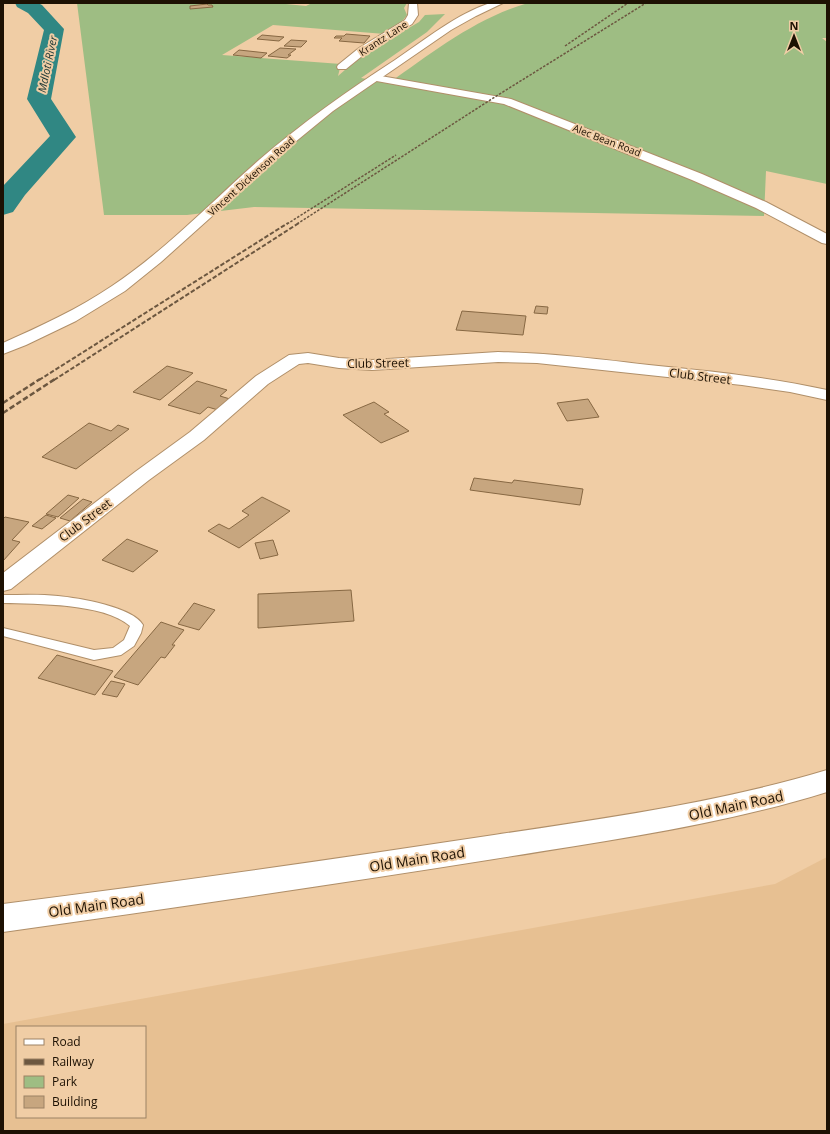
<svg xmlns="http://www.w3.org/2000/svg" width="830" height="1134" font-family="'Open Sans',sans-serif">
  <rect width="100%" height="100%" fill="#f0cda5"/>
  <path fill="#e7c092" fill-rule="evenodd" d="M 827,857 L 827,1131 L 3,1131 L 3,1024 L 775,884 ZM 17,1027 L 145,1027 L 145,1117 L 17,1117 Z"/>
  <path fill="#9ebd83" d="M 77,3 L 276,3 L 306,6 L 312,3 L 407,3 L 404,8 L 407,15 L 401,23 L 385,34 L 273,25 L 222,55 L 341,64 L 338,76 L 361,56 L 419,22 L 425,15 L 445,14 L 427,32 L 361,78 L 389,83 C 433,52 476,18 528,3 L 827,3 L 827,38 L 822,38 L 827,42 L 827,184 L 766,171 L 764,216 L 254,207 L 187,215 L 104,215 Z"/>
  <g fill="none" stroke-linecap="round" stroke-linejoin="round">
    <path fill="#308783" fill-rule="evenodd" d="M 15,3 L 38,3 L 42,5 L 64,29 L 51,99 L 76,137 L 25,195 L 13,212 L 3,215 L 3,186 L 50,136 L 27,99 L 44,30 L 28,13 L 17,7 Z"/>
  </g>
  <g fill="#c7a67f" stroke="#876843">
    <path d="M 207,4 L 208,5 L 212,5 L 213,7 L 190,9 L 190,6 Z"/>
    <path d="M 346,34 L 370,36 L 364,43 L 339,41 L 342,38 L 334,38 L 336,36 L 344,36 Z"/>
    <path d="M 262,35 L 284,37 L 279,41 L 257,39 Z"/>
    <path d="M 291,40 L 307,41 L 301,47 L 284,46 Z"/>
    <path d="M 280,48 L 296,49 L 288,55 L 291,55 L 287,58 L 268,56 Z"/>
    <path d="M 239,50 L 267,53 L 261,58 L 233,55 Z"/>
    <path d="M 536,306 L 548,307 L 547,314 L 534,313 Z"/>
    <path d="M 462,311 L 526,316 L 523,335 L 456,330 Z"/>
    <path d="M 167,366 L 193,373 L 160,400 L 133,392 Z"/>
    <path d="M 197,381 L 227,390 L 220,396 L 230,399 L 218,410 L 208,407 L 200,414 L 168,405 Z"/>
    <path d="M 588,399 L 599,417 L 567,421 L 557,403 Z"/>
    <path d="M 374,402 L 389,412 L 384,414 L 409,431 L 381,443 L 343,415 Z"/>
    <path d="M 89,423 L 111,431 L 118,425 L 129,429 L 76,469 L 42,457 Z"/>
    <path d="M 474,478 L 512,483 L 514,480 L 583,489 L 580,505 L 470,490 Z"/>
    <path d="M 68,495 L 79,498 L 58,517 L 46,514 Z"/>
    <path d="M 262,497 L 290,511 L 239,548 L 208,531 L 219,524 L 229,529 L 249,515 L 242,511 Z"/>
    <path d="M 83,499 L 92,502 L 70,521 L 60,518 Z"/>
    <path d="M 46,515 L 56,518 L 42,529 L 32,526 Z"/>
    <path d="M 5,517 L 29,522 L 12,540 L 20,542 L 3,561 L 3,519 Z"/>
    <path d="M 127,539 L 158,551 L 133,572 L 102,560 Z"/>
    <path d="M 273,540 L 278,555 L 260,559 L 255,543 Z"/>
    <path d="M 351,590 L 354,621 L 258,628 L 258,594 Z"/>
    <path d="M 194,603 L 215,610 L 199,630 L 178,624 Z"/>
    <path d="M 161,622 L 184,630 L 172,645 L 175,645 L 165,658 L 161,657 L 138,685 L 114,677 Z"/>
    <path d="M 57,655 L 113,671 L 95,695 L 38,678 Z"/>
    <path d="M 111,681 L 125,684 L 117,697 L 102,694 Z"/>
  </g>
  <g fill="none" stroke-linecap="round" stroke-linejoin="round">
    <defs>
      <path id="lane" d="M 3,595 C 21,595 40,594 58,596 C 79,598 133,607 143,625 L 141,633 L 134,646 L 121,655 L 94,660 L 3,636 L 3,628 L 94,650 L 113,648 L 124,640 L 130,626 C 104,603 37,604 3,603 Z"/>
      <g id="street">
        <path d="M 409,3 L 417,3 L 418,15 L 412,24 L 367,52 L 346,69 L 338,69 L 337,67 L 338,65 L 359,48 L 405,20 L 408,15 Z"/>
        <path d="M 375,75 L 511,99 L 702,174 L 766,202 L 827,234 L 827,244 L 822,243 L 756,208 L 692,180 L 504,104 L 371,80 L 370,78 L 371,76 Z"/>
        <path d="M 498,352 C 549,353 599,359 649,365 C 709,371 768,377 827,390 L 827,400 L 790,392 L 742,385 L 537,363 L 498,362 L 372,370 L 339,368 L 308,363 L 299,364 L 268,384 L 204,440 L 149,480 L 11,589 L 3,591 L 3,573 L 135,472 L 190,432 L 256,376 L 289,355 L 308,353 L 339,358 L 372,360 Z"/>
      </g>
      <g id="secondary">
        <path d="M 490,3 L 503,3 L 476,16 L 451,30 L 333,111 L 289,147 L 161,262 L 125,291 L 76,321 L 26,345 L 3,354 L 3,343 C 41,326 78,309 112,286 C 166,250 211,202 259,160 C 302,123 347,91 395,60 C 426,39 455,15 490,3 Z"/>
        <path d="M 827,770 L 827,792 C 718,826 606,841 494,859 C 330,885 167,909 3,932 L 3,904 C 167,883 330,860 494,835 C 606,818 718,803 827,770 Z"/>
      </g>
    </defs>
    <use href="#lane" stroke="#b08f69" stroke-width="2"/>
    <use href="#street" stroke="#b08f69" stroke-width="2"/>
    <use href="#secondary" stroke="#b08f69" stroke-width="2"/>
    <use href="#lane" fill="#fff" fill-rule="evenodd"/>
    <use href="#street" fill="#fff" fill-rule="evenodd"/>
    <use href="#secondary" fill="#fff" fill-rule="evenodd"/>
    <g stroke="#6c5740" stroke-width="1.5" stroke-dasharray="2.5 1.5" stroke-linecap="butt">
      <path d="M 565,46 L 628,3"/>
      <path d="M 287,224 L 396,155"/>
      <path d="M 297,224 L 498,95 L 646,3"/>
    </g>
    <g stroke="#6c5740" stroke-width="2" stroke-dasharray="4.5 2" stroke-linecap="butt">
      <path d="M 39,380 L 288,223"/>
      <path d="M 54,380 L 299,223"/>
    </g>
    <g stroke="#6c5740" stroke-width="2.5" stroke-dasharray="5.5 2.5" stroke-linecap="butt">
      <path d="M 3,403 L 40,379"/>
      <path d="M 3,413 L 55,379"/>
    </g>
  </g>
  <g text-anchor="middle" dominant-baseline="central" stroke-width="4" stroke-linejoin="round" paint-order="stroke">
    <g font-size="10" fill="#1d1103" stroke="#f0cda5">
      <text transform="translate(383 38) rotate(-33)">Krantz Lane</text>
      <text transform="translate(607 140) rotate(21)">Alec Bean Road</text>
      <text transform="translate(251 176) rotate(-42)">Vincent Dickenson Road</text>
    </g>
    <g font-size="11" font-style="italic" fill="#1b3634" stroke="#f0cda5">
      <text transform="translate(47 64) rotate(-78)">Mdloti River</text>
    </g>
    <g font-size="12" fill="#1d1103" stroke="#f0cda5">
      <text transform="translate(378 363) rotate(-1)">Club Street</text>
      <text transform="translate(700 376) rotate(7)">Club Street</text>
      <text transform="translate(85 520) rotate(-37)">Club Street</text>
    </g>
    <g font-size="14" fill="#1d1103" stroke="#f0cda5">
      <text transform="translate(736 805) rotate(-12)">Old Main Road</text>
      <text transform="translate(417 859) rotate(-9)">Old Main Road</text>
      <text transform="translate(96 905) rotate(-8)">Old Main Road</text>
    </g>
  </g>
  <rect width="830" height="1134" fill="none" stroke="#1d1103" stroke-width="8"/>
  <rect x="16" y="1026" width="130" height="92" fill="#f0cda5" stroke="#9c8264"/>
  <rect x="24" y="1039" width="20" height="6" fill="#ffffff" stroke="#9c8264"/>
  <text x="52" y="1046" font-size="12" fill="#1d1103">Road</text>
  <rect x="24" y="1059" width="20" height="6" fill="#6c5740" stroke="#9c8264"/>
  <text x="52" y="1066" font-size="12" fill="#1d1103">Railway</text>
  <rect x="24" y="1076" width="20" height="12" fill="#9ebd83" stroke="#9c8264"/>
  <text x="52" y="1086" font-size="12" fill="#1d1103">Park</text>
  <rect x="24" y="1096" width="20" height="12" fill="#c7a67f" stroke="#9c8264"/>
  <text x="52" y="1106" font-size="12" fill="#1d1103">Building</text>
  <g transform="translate(794 36)" stroke="#f0cda5" stroke-width="3" paint-order="stroke">
  <path d="M0-3L7 15L0 10L-7 15Z" fill="#1d1103"/>
  <text y="-6" font-size="11" font-weight="bold" text-anchor="middle" fill="#1d1103">N</text>
  </g>
</svg>
